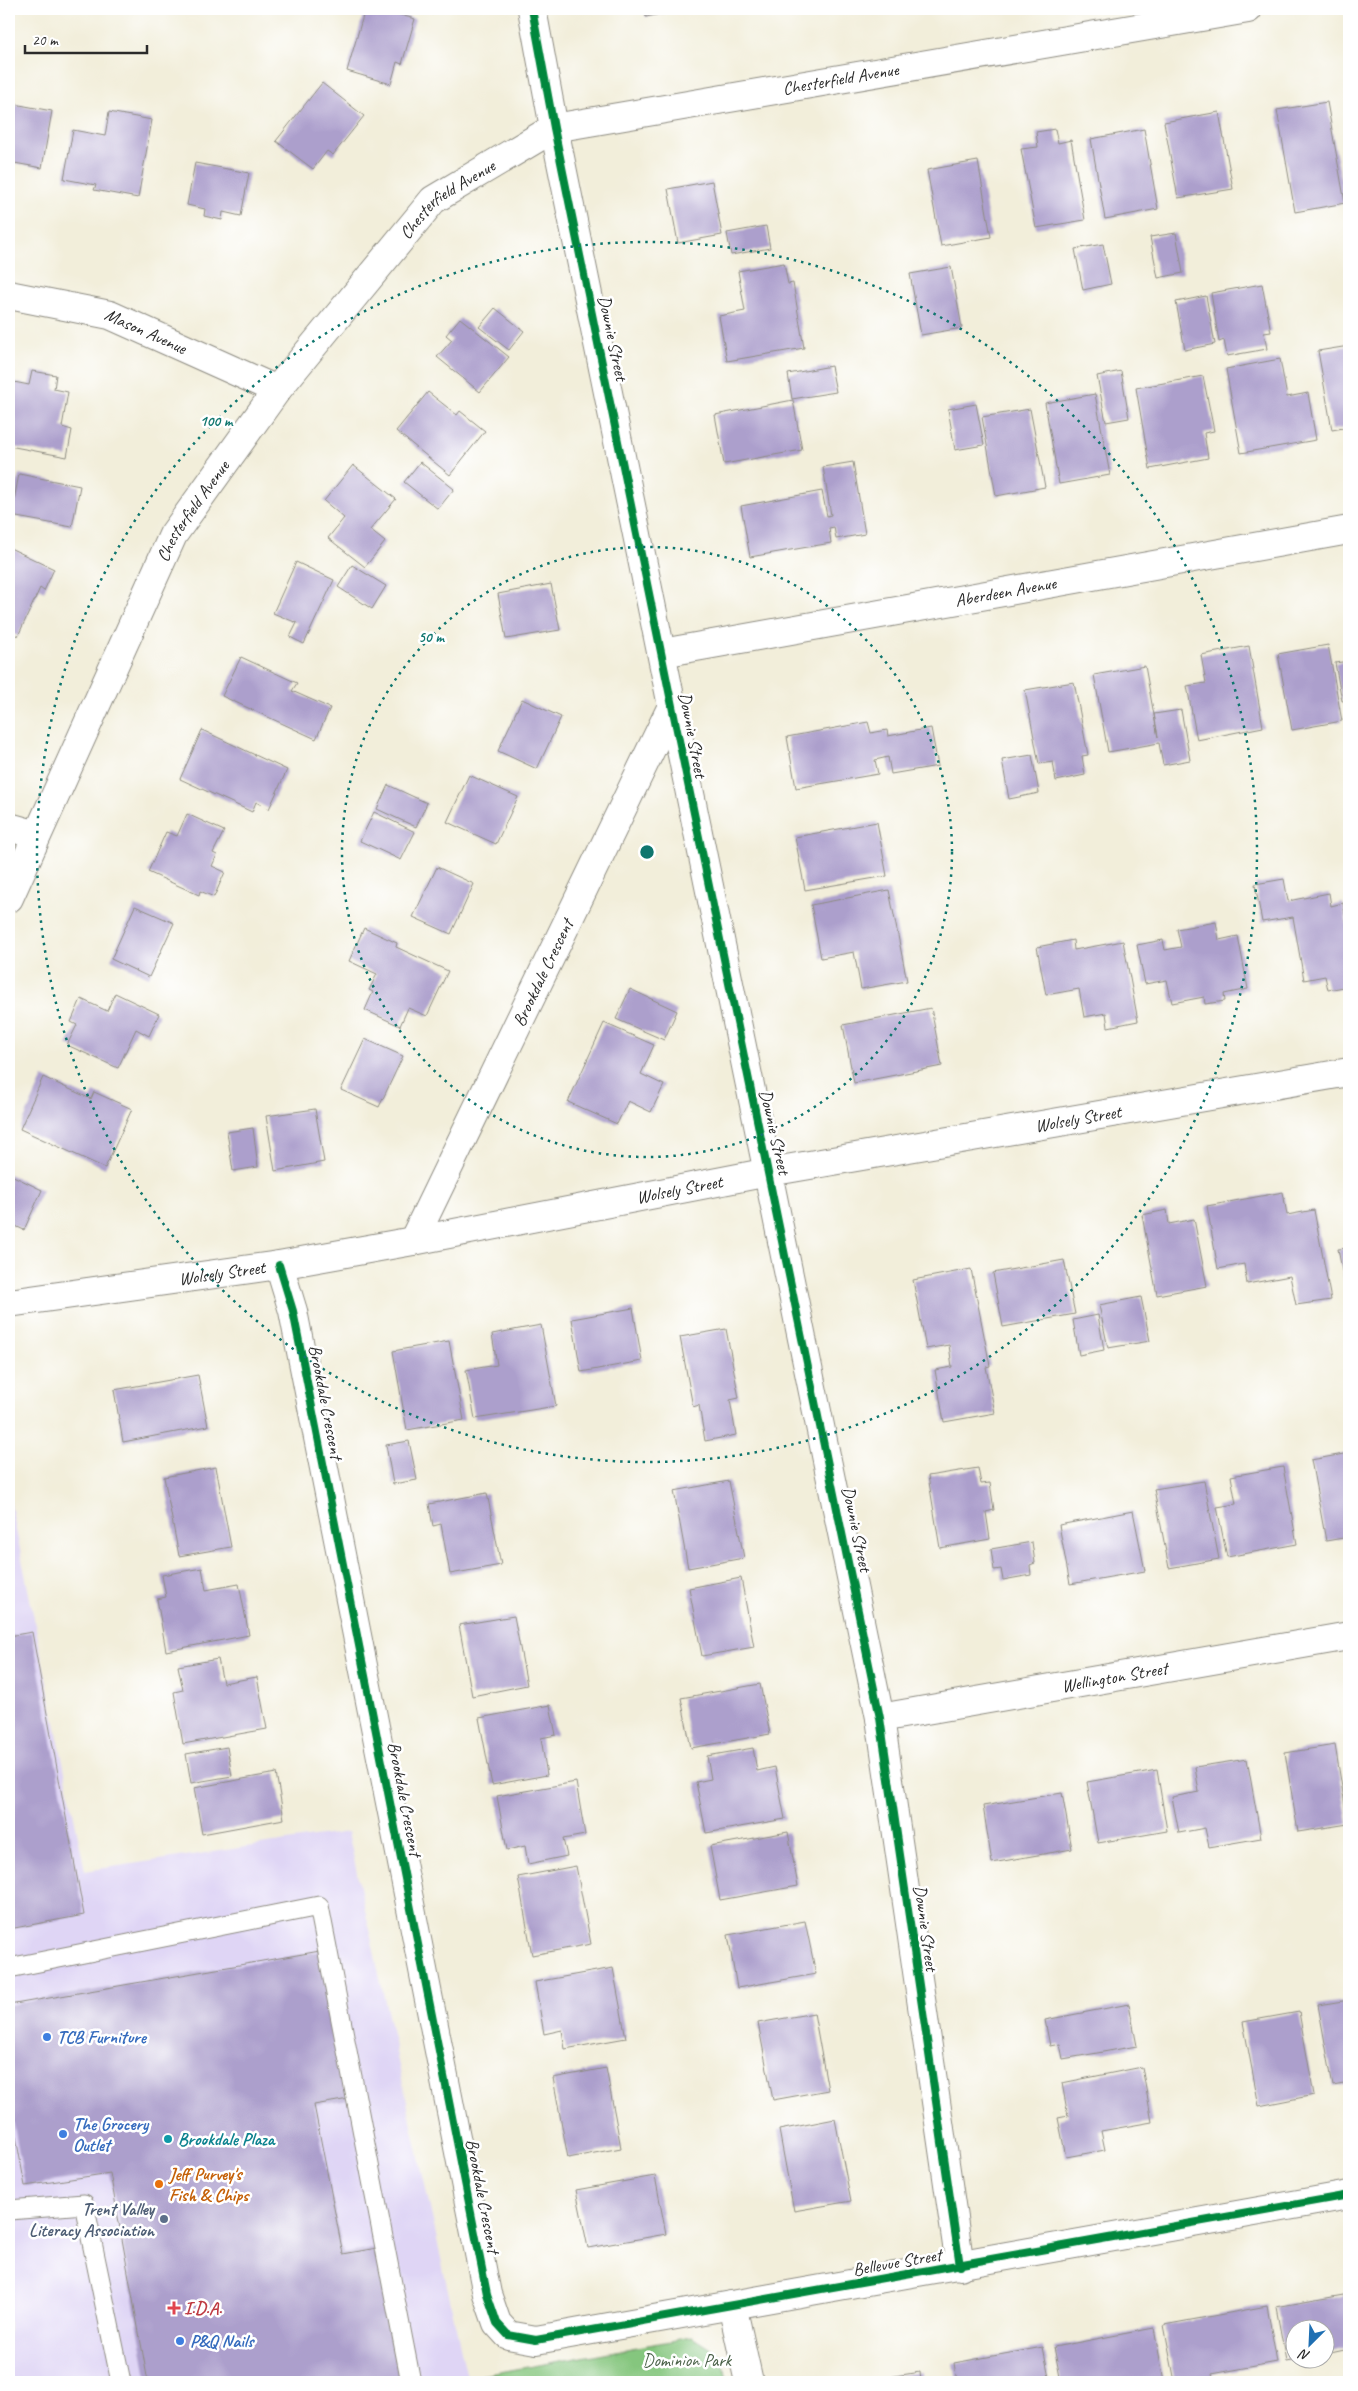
<svg xmlns="http://www.w3.org/2000/svg" width="1358" height="2391" font-family="Caveat,sans-serif">
  <rect width="100%" height="100%" fill="#fff"/>
  <filter id="ink" filterUnits="userSpaceOnUse"><feTurbulence type="fractalNoise" baseFrequency=".02" numOctaves="2"/><feDisplacementMap in="SourceGraphic" scale="10" xChannelSelector="R" yChannelSelector="G"/><feConvolveMatrix kernelMatrix="1 2 1 2 8 2 1 2 1" color-interpolation-filters="sRGB"/></filter>
  <filter id="wash" filterUnits="userSpaceOnUse"><feTurbulence type="fractalNoise" baseFrequency=".0096" numOctaves="4" result="noise"/><feDisplacementMap in="SourceGraphic" scale="20" xChannelSelector="R" yChannelSelector="G"/><feGaussianBlur stdDeviation="1.12" result="paint"/><feColorMatrix in="noise" values="0 0 0 0 0 0 0 0 0 0 0 0 0 0 0 0 0 1.4 0 .05"/><feComposite in="paint" operator="in"/></filter>
  <g filter="url(#wash)">
    <rect width="100%" height="100%" fill="#f2eeda"/>
    <path fill="#dfd5f5" d="M 9,1495 L 85,1871 L 348,1832 L 468,2382 L 9,2382 Z"/>
    <path fill="#85c67e" stroke="#587854" d="M 692,2337 L 723,2357 L 727,2382 L 468,2382 L 467,2378 Z"/>
    <g id="blocks">
      <g fill="#ac9fcc">
        <path d="M 365,9 L 379,9 L 415,19 L 402,64 L 397,62 L 391,84 L 347,71 Z"/>
        <path d="M 644,9 L 680,9 L 680,10 L 646,17 Z"/>
        <path d="M 322,83 L 364,116 L 333,155 L 327,151 L 313,169 L 276,141 Z"/>
        <path d="M 1327,102 L 1345,203 L 1295,212 L 1277,110 Z"/>
        <path d="M 9,103 L 52,111 L 42,168 L 9,162 Z"/>
        <path d="M 109,112 L 152,120 L 138,198 L 94,190 L 96,185 L 64,179 L 73,130 L 105,136 Z"/>
        <path d="M 1219,112 L 1233,189 L 1178,198 L 1164,122 Z"/>
        <path d="M 1055,129 L 1058,143 L 1071,140 L 1085,220 L 1036,228 L 1021,149 L 1038,147 L 1036,132 Z"/>
        <path d="M 1144,129 L 1158,209 L 1105,219 L 1091,139 Z"/>
        <path d="M 978,161 L 991,237 L 941,246 L 927,170 Z"/>
        <path d="M 195,163 L 249,173 L 241,216 L 223,212 L 222,220 L 204,216 L 205,209 L 187,205 Z"/>
        <path d="M 712,181 L 722,235 L 678,243 L 668,189 Z"/>
        <path d="M 766,226 L 770,248 L 731,255 L 727,233 Z"/>
        <path d="M 1176,233 L 1183,273 L 1158,278 L 1150,237 Z"/>
        <path d="M 1103,244 L 1111,284 L 1083,290 L 1075,249 Z"/>
        <path d="M 784,263 L 788,284 L 793,283 L 804,348 L 727,361 L 719,316 L 745,311 L 738,271 Z"/>
        <path d="M 951,267 L 962,328 L 921,335 L 910,274 Z"/>
        <path d="M 1262,284 L 1271,332 L 1264,333 L 1267,349 L 1227,356 L 1224,340 L 1219,342 L 1211,293 Z"/>
        <path d="M 1206,296 L 1215,344 L 1185,350 L 1176,302 Z"/>
        <path d="M 495,308 L 524,331 L 509,350 L 479,327 Z"/>
        <path d="M 460,318 L 509,357 L 480,392 L 437,357 L 452,340 L 446,335 Z"/>
        <path d="M 1349,346 L 1349,427 L 1332,430 L 1318,351 Z"/>
        <path d="M 1280,359 L 1287,397 L 1308,393 L 1316,440 L 1241,453 L 1226,369 Z"/>
        <path d="M 831,366 L 836,392 L 792,399 L 788,374 Z"/>
        <path d="M 32,371 L 56,375 L 54,389 L 68,392 L 62,427 L 72,430 L 67,457 L 9,446 L 9,381 L 29,385 Z"/>
        <path d="M 1121,371 L 1129,418 L 1106,422 L 1097,376 Z"/>
        <path d="M 1203,376 L 1214,431 L 1204,433 L 1208,458 L 1150,469 L 1136,388 Z"/>
        <path d="M 428,392 L 457,415 L 460,411 L 485,431 L 450,475 L 396,431 Z"/>
        <path d="M 1095,394 L 1110,475 L 1059,484 L 1045,403 Z"/>
        <path d="M 793,400 L 802,450 L 724,464 L 715,415 Z"/>
        <path d="M 976,404 L 984,445 L 955,450 L 948,409 Z"/>
        <path d="M 1030,409 L 1045,487 L 996,496 L 982,417 Z"/>
        <path d="M 420,462 L 454,489 L 438,509 L 404,482 Z"/>
        <path d="M 853,462 L 865,534 L 836,539 L 834,527 L 829,528 L 831,543 L 750,557 L 741,506 L 822,491 L 827,516 L 831,515 L 823,467 Z"/>
        <path d="M 353,465 L 396,499 L 370,530 L 385,542 L 365,567 L 328,538 L 344,518 L 324,501 Z"/>
        <path d="M 19,474 L 80,486 L 72,527 L 11,516 Z"/>
        <path d="M 10,548 L 54,569 L 44,591 L 40,588 L 18,636 L 9,632 Z"/>
        <path d="M 296,562 L 334,580 L 304,644 L 290,637 L 297,623 L 273,613 Z"/>
        <path d="M 352,565 L 386,586 L 372,609 L 338,587 Z"/>
        <path d="M 551,584 L 560,630 L 506,639 L 498,594 Z"/>
        <path d="M 1328,645 L 1342,721 L 1292,730 L 1278,654 Z"/>
        <path d="M 1249,646 L 1263,727 L 1197,740 L 1187,686 L 1206,683 L 1201,655 Z"/>
        <path d="M 241,657 L 297,683 L 292,691 L 330,708 L 316,739 L 222,696 Z"/>
        <path d="M 1349,661 L 1349,700 L 1342,701 L 1335,663 Z"/>
        <path d="M 1145,666 L 1158,737 L 1154,714 L 1181,710 L 1190,760 L 1163,765 L 1159,743 L 1108,752 L 1094,675 Z"/>
        <path d="M 1074,682 L 1088,755 L 1082,756 L 1085,775 L 1056,781 L 1053,762 L 1039,764 L 1025,690 Z"/>
        <path d="M 522,699 L 561,717 L 537,769 L 498,751 Z"/>
        <path d="M 868,722 L 871,733 L 887,730 L 888,736 L 931,728 L 938,766 L 891,774 L 888,757 L 875,760 L 878,774 L 796,788 L 787,737 Z"/>
        <path d="M 202,730 L 287,770 L 269,809 L 256,802 L 252,812 L 180,779 Z"/>
        <path d="M 1032,755 L 1039,793 L 1009,799 L 1002,760 Z"/>
        <path d="M 469,775 L 518,797 L 496,844 L 447,822 Z"/>
        <path d="M 388,785 L 427,803 L 416,827 L 377,809 Z"/>
        <path d="M 374,812 L 415,832 L 401,860 L 360,841 Z"/>
        <path d="M 187,814 L 224,831 L 213,853 L 217,855 L 212,866 L 225,872 L 214,897 L 200,891 L 199,895 L 148,872 L 166,832 L 177,836 Z"/>
        <path d="M 877,822 L 887,876 L 805,890 L 795,837 Z"/>
        <path d="M 437,867 L 474,884 L 451,934 L 413,917 Z"/>
        <path d="M 1284,879 L 1288,901 L 1329,893 L 1331,906 L 1343,903 L 1349,935 L 1349,986 L 1328,990 L 1325,976 L 1304,980 L 1293,917 L 1262,922 L 1255,884 Z"/>
        <path d="M 889,890 L 907,981 L 861,989 L 854,952 L 821,958 L 811,905 Z"/>
        <path d="M 135,906 L 174,923 L 149,977 L 111,959 Z"/>
        <path d="M 1216,922 L 1219,940 L 1238,936 L 1248,989 L 1224,994 L 1225,1001 L 1205,1004 L 1204,997 L 1172,1003 L 1167,980 L 1145,984 L 1137,945 L 1163,940 L 1165,950 L 1181,947 L 1177,929 Z"/>
        <path d="M 364,928 L 397,943 L 396,947 L 448,971 L 427,1016 L 408,1008 L 400,1026 L 365,1010 L 373,992 L 369,990 L 377,974 L 349,961 Z"/>
        <path d="M 1073,940 L 1074,950 L 1123,941 L 1138,1021 L 1108,1027 L 1106,1013 L 1084,1017 L 1079,989 L 1046,995 L 1037,947 Z"/>
        <path d="M 630,989 L 677,1011 L 664,1040 L 616,1019 Z"/>
        <path d="M 115,993 L 159,1014 L 149,1036 L 136,1029 L 118,1068 L 67,1045 L 77,1025 L 71,1022 L 81,999 L 107,1011 Z"/>
        <path d="M 931,1008 L 942,1066 L 854,1083 L 843,1025 Z"/>
        <path d="M 604,1023 L 654,1045 L 641,1074 L 664,1085 L 651,1112 L 628,1101 L 617,1124 L 568,1102 Z"/>
        <path d="M 365,1039 L 403,1056 L 379,1107 L 341,1090 Z"/>
        <path d="M 43,1077 L 91,1099 L 94,1092 L 132,1109 L 105,1168 L 20,1129 Z"/>
        <path d="M 315,1109 L 324,1162 L 275,1171 L 266,1116 Z"/>
        <path d="M 253,1128 L 258,1167 L 233,1171 L 227,1132 Z"/>
        <path d="M 9,1174 L 42,1190 L 24,1230 L 9,1223 Z"/>
        <path d="M 1283,1192 L 1287,1215 L 1314,1210 L 1331,1300 L 1296,1305 L 1290,1276 L 1247,1284 L 1244,1264 L 1218,1269 L 1207,1206 Z"/>
        <path d="M 1167,1210 L 1169,1224 L 1194,1219 L 1207,1286 L 1157,1295 L 1142,1215 Z"/>
        <path d="M 1349,1248 L 1349,1294 L 1347,1295 L 1338,1249 Z"/>
        <path d="M 1064,1260 L 1075,1314 L 1003,1327 L 993,1273 Z"/>
        <path d="M 971,1269 L 990,1366 L 986,1367 L 995,1413 L 944,1422 L 935,1370 L 952,1367 L 949,1345 L 926,1349 L 913,1280 Z"/>
        <path d="M 1141,1297 L 1150,1341 L 1108,1348 L 1099,1305 Z"/>
        <path d="M 633,1308 L 642,1361 L 581,1372 L 572,1319 Z"/>
        <path d="M 1098,1315 L 1104,1350 L 1079,1355 L 1073,1320 Z"/>
        <path d="M 541,1325 L 556,1406 L 475,1419 L 466,1370 L 497,1365 L 492,1334 Z"/>
        <path d="M 726,1329 L 739,1398 L 730,1400 L 736,1435 L 705,1441 L 699,1405 L 693,1407 L 680,1337 Z"/>
        <path d="M 449,1341 L 464,1420 L 407,1430 L 393,1351 Z"/>
        <path d="M 198,1375 L 208,1426 L 123,1442 L 114,1390 Z"/>
        <path d="M 409,1441 L 417,1480 L 393,1484 L 386,1445 Z"/>
        <path d="M 1349,1453 L 1349,1537 L 1326,1541 L 1311,1460 Z"/>
        <path d="M 216,1467 L 231,1547 L 179,1556 L 164,1477 Z"/>
        <path d="M 1283,1467 L 1297,1544 L 1227,1557 L 1217,1507 L 1236,1504 L 1231,1476 Z"/>
        <path d="M 978,1468 L 981,1484 L 990,1483 L 994,1510 L 986,1512 L 990,1539 L 940,1548 L 928,1476 Z"/>
        <path d="M 729,1481 L 744,1558 L 688,1568 L 674,1491 Z"/>
        <path d="M 1204,1481 L 1219,1559 L 1169,1568 L 1154,1489 Z"/>
        <path d="M 487,1493 L 501,1565 L 450,1574 L 441,1524 L 433,1526 L 429,1504 Z"/>
        <path d="M 1133,1511 L 1145,1571 L 1070,1584 L 1059,1525 Z"/>
        <path d="M 1032,1542 L 1035,1563 L 1030,1565 L 1031,1575 L 1003,1580 L 1001,1569 L 994,1570 L 991,1549 Z"/>
        <path d="M 202,1568 L 206,1590 L 239,1584 L 249,1635 L 166,1651 L 157,1599 L 166,1597 L 162,1575 Z"/>
        <path d="M 741,1578 L 754,1647 L 702,1656 L 689,1588 Z"/>
        <path d="M 514,1616 L 527,1685 L 472,1696 L 459,1625 Z"/>
        <path d="M 32,1632 L 84,1915 L 9,1929 L 9,1636 Z"/>
        <path d="M 218,1659 L 223,1683 L 257,1677 L 267,1729 L 183,1744 L 174,1692 L 183,1690 L 178,1666 Z"/>
        <path d="M 760,1684 L 770,1734 L 691,1748 L 681,1698 Z"/>
        <path d="M 550,1705 L 556,1735 L 541,1738 L 547,1775 L 492,1785 L 479,1718 Z"/>
        <path d="M 1335,1745 L 1348,1824 L 1298,1832 L 1285,1753 Z"/>
        <path d="M 227,1747 L 232,1776 L 191,1783 L 186,1754 Z"/>
        <path d="M 753,1748 L 757,1771 L 775,1767 L 785,1819 L 706,1833 L 696,1782 L 711,1779 L 707,1756 Z"/>
        <path d="M 1247,1759 L 1261,1838 L 1209,1847 L 1205,1828 L 1179,1833 L 1172,1797 L 1199,1792 L 1195,1767 Z"/>
        <path d="M 1157,1770 L 1167,1831 L 1098,1843 L 1087,1782 Z"/>
        <path d="M 276,1773 L 284,1819 L 202,1834 L 194,1788 Z"/>
        <path d="M 576,1782 L 585,1835 L 563,1839 L 567,1856 L 528,1864 L 525,1846 L 507,1850 L 497,1796 Z"/>
        <path d="M 1062,1793 L 1072,1849 L 992,1863 L 983,1806 Z"/>
        <path d="M 788,1832 L 798,1886 L 720,1900 L 710,1846 Z"/>
        <path d="M 576,1866 L 591,1944 L 532,1955 L 518,1877 Z"/>
        <path d="M 805,1921 L 816,1974 L 737,1988 L 728,1935 Z"/>
        <path d="M 320,1951 L 349,2099 L 314,2105 L 343,2254 L 377,2248 L 401,2382 L 148,2382 L 110,2173 L 25,2186 L 9,2099 L 9,2005 Z"/>
        <path d="M 613,1968 L 626,2038 L 565,2049 L 562,2030 L 544,2034 L 535,1982 Z"/>
        <path d="M 1349,2000 L 1349,2083 L 1333,2086 L 1318,2005 Z"/>
        <path d="M 1129,2004 L 1137,2046 L 1063,2059 L 1060,2044 L 1050,2046 L 1045,2020 Z"/>
        <path d="M 1299,2012 L 1314,2095 L 1259,2106 L 1243,2022 Z"/>
        <path d="M 814,2013 L 828,2090 L 773,2100 L 758,2023 Z"/>
        <path d="M 1142,2067 L 1152,2122 L 1101,2131 L 1105,2150 L 1066,2157 L 1058,2118 L 1068,2116 L 1062,2083 Z"/>
        <path d="M 606,2068 L 621,2148 L 568,2158 L 553,2078 Z"/>
        <path d="M 835,2119 L 851,2201 L 794,2211 L 779,2130 Z"/>
        <path d="M 655,2176 L 666,2234 L 588,2248 L 576,2190 Z"/>
        <path d="M 1349,2294 L 1349,2349 L 1326,2354 L 1326,2328 L 1296,2328 L 1296,2359 L 1286,2361 L 1276,2307 Z"/>
        <path d="M 1267,2306 L 1277,2362 L 1212,2374 L 1214,2382 L 1175,2382 L 1164,2325 Z"/>
        <path d="M 1154,2328 L 1164,2381 L 1061,2382 L 1054,2347 Z"/>
        <path d="M 1043,2347 L 1050,2382 L 957,2382 L 954,2363 Z"/>
        <path d="M 920,2372 L 921,2382 L 871,2382 L 870,2380 Z"/>
      </g>
    </g>
  </g>
  <g filter="url(#ink)">
    <use href="#blocks" fill-opacity="0" stroke="#8e8c82" stroke-width="1"/>
    <g fill="none" stroke-linecap="round" stroke-linejoin="round">
      <defs>
        <g id="lane">
          <path d="M 9,1968 L 319,1906 L 411,2382"/>
          <path d="M 9,2210 L 84,2204 L 121,2382"/>
        </g>
        <g id="street">
          <path d="M 532,9 L 554,128 L 672,706 L 880,1718 L 960,2266"/>
          <path id="s1" d="M 9,295 L 110,315 L 277,390"/>
          <path id="s2" d="M 662,653 L 1349,530"/>
          <path d="M 9,827 L 37,835"/>
          <path id="s3" d="M 9,898 L 173,535 L 277,390 L 433,200 L 554,128 L 1248,9"/>
          <path id="s4" d="M 413,1241 L 672,706"/>
          <path d="M 279,1265 L 293,1311 L 487,2294 L 497,2323 L 508,2335 L 536,2340 L 1349,2195"/>
          <path id="s5" d="M 9,1303 L 279,1265 L 413,1241 L 769,1172 L 1349,1072"/>
          <path id="s6" d="M 880,1718 L 1349,1636"/>
          <path d="M 732,2305 L 749,2382"/>
        </g>
      </defs>
      <use href="#lane" stroke="#8e8c82" stroke-width="21"/>
      <use href="#street" stroke="#8e8c82" stroke-width="30"/>
      <use href="#lane" stroke="#fff" stroke-width="19"/>
      <use href="#street" stroke="#fff" stroke-width="28"/>
      <defs>
        <g id="cycleway">
          <path d="M 532,9 L 554,128 L 672,706 L 880,1718 L 960,2266"/>
          <path d="M 279,1265 L 293,1311 L 487,2294 L 497,2323 L 508,2335 L 536,2340 L 1349,2195"/>
        </g>
      </defs>
      <use href="#cycleway" stroke="#fff" stroke-width="11"/>
      <use href="#cycleway" stroke="#00873e" stroke-width="8"/>
    </g>
  </g>
  <g fill="none" stroke="#0f766e" stroke-width="2.5" stroke-dasharray="2.5 5">
    <circle cx="647" cy="852" r="305"/>
    <circle cx="647" cy="852" r="610"/>
  </g>
  <g fill="#3f7fe0" stroke="#fff" stroke-width="2">
    <circle cx="47" cy="2037" r="5"/>
    <circle cx="63" cy="2134" r="5"/>
    <circle cx="180" cy="2341" r="5"/>
  </g>
  <circle fill="#0f9aa8" stroke="#fff" stroke-width="2" cx="168" cy="2139" r="5"/>
  <circle fill="#e8710a" stroke="#fff" stroke-width="2" cx="159" cy="2184" r="5"/>
  <circle fill="#5c6f8a" stroke="#fff" stroke-width="2" cx="164" cy="2219" r="5"/>
  <path fill="#e0444e" stroke="#fff" stroke-width="2" d="M171.5 2300.5h5v5h5v5h-5v5h-5v-5h-5v-5h5z"/>
  <g text-anchor="middle" dominant-baseline="central" stroke-width="5" stroke-linejoin="round" paint-order="stroke">
    <g font-size="18" fill="#2b2b2b" stroke="#fff">
      <text stroke="none"><textPath href="#s3" startOffset="1254">Chesterfield Avenue</textPath></text>
      <text stroke="none"><textPath href="#s3" startOffset="834">Chesterfield Avenue</textPath></text>
      <text stroke="none"><textPath href="#s1" startOffset="142">Mason Avenue</textPath></text>
      <text transform="translate(613 338) rotate(78)">Downie Street</text>
      <text stroke="none"><textPath href="#s3" startOffset="429">Chesterfield Avenue</textPath></text>
      <text stroke="none"><textPath href="#s2" startOffset="349">Aberdeen Avenue</textPath></text>
      <text transform="translate(693 735) rotate(79)">Downie Street</text>
      <text stroke="none"><textPath href="#s4" startOffset="298">Brookdale Crescent</textPath></text>
      <text stroke="none"><textPath href="#s5" startOffset="1085">Wolsely Street</textPath></text>
      <text transform="translate(775 1132) rotate(77)">Downie Street</text>
      <text stroke="none"><textPath href="#s5" startOffset="680">Wolsely Street</textPath></text>
      <text stroke="none"><textPath href="#s5" startOffset="215">Wolsely Street</textPath></text>
      <text transform="translate(326 1402) rotate(79)">Brookdale Crescent</text>
      <text transform="translate(857 1529) rotate(78)">Downie Street</text>
      <text stroke="none"><textPath href="#s6" startOffset="238">Wellington Street</textPath></text>
      <text transform="translate(405 1799) rotate(79)">Brookdale Crescent</text>
      <text transform="translate(926 1928) rotate(82)">Downie Street</text>
      <text transform="translate(483 2196) rotate(79)">Brookdale Crescent</text>
      <text transform="translate(897 2262) rotate(-10)">Bellevue Street</text>
    </g>
    <g font-size="18" font-weight="bold" fill="#366cbe" stroke="#fff" text-anchor="start">
      <text x="57" y="2037">TCB Furniture</text>
      <text x="73" y="2124">The Grocery<tspan x="73" dy="21">Outlet</tspan></text>
      <text x="190" y="2341">P&amp;Q Nails</text>
    </g>
    <g font-size="18" font-weight="bold" fill="#0d838f" stroke="#fff" text-anchor="start">
      <text x="178" y="2139">Brookdale Plaza</text>
    </g>
    <g font-size="18" font-weight="bold" fill="#c56008" stroke="#fff" text-anchor="start">
      <text x="169" y="2174">Jeff Purvey's<tspan x="169" dy="21">Fish &amp; Chips</tspan></text>
    </g>
    <g font-size="18" font-weight="bold" fill="#4e5e75" stroke="#fff" text-anchor="end">
      <text x="154" y="2209">Trent Valley<tspan x="154" dy="21">Literacy Association</tspan></text>
    </g>
    <g font-size="18" font-weight="bold" fill="#be3a42" stroke="#fff" text-anchor="start">
      <text x="184" y="2308">I.D.A.</text>
    </g>
    <g font-size="18" fill="#4a6148" stroke="#fff">
      <text x="687" y="2360">Dominion Park</text>
    </g>
  </g>
  <circle cx="647" cy="852" r="8" fill="#0f766e" stroke="#fff" stroke-width="2.5"/>
  <g font-size="15" text-anchor="middle" font-weight="bold" fill="#0f766e" stroke="#fff" stroke-width="5" stroke-linejoin="round" paint-order="stroke">
    <text x="216" y="426">100 m</text>
    <text x="431" y="642">50 m</text>
  </g>
  <rect width="1358" height="2391" fill="none" stroke="#fff" stroke-width="30"/>
  <g transform="translate(1310 2344) rotate(204)"><circle r="24" fill="#ffffff" stroke="#aaaaaa"/>
  <path d="M0-4L9 19L0 12L-9 19Z" fill="#1f6fb2"/>
  <text y="-8" font-size="14" font-weight="bold" text-anchor="middle" fill="#2b2b2b">N</text>
  </g>
  <path d="M25 45v8h122v-8" fill="none" stroke="#2b2b2b" stroke-width="2.5"/>
  <text x="32" y="45" font-size="15" fill="#2b2b2b" stroke="#ffffff" stroke-width="4" paint-order="stroke">20 m</text>
</svg>
